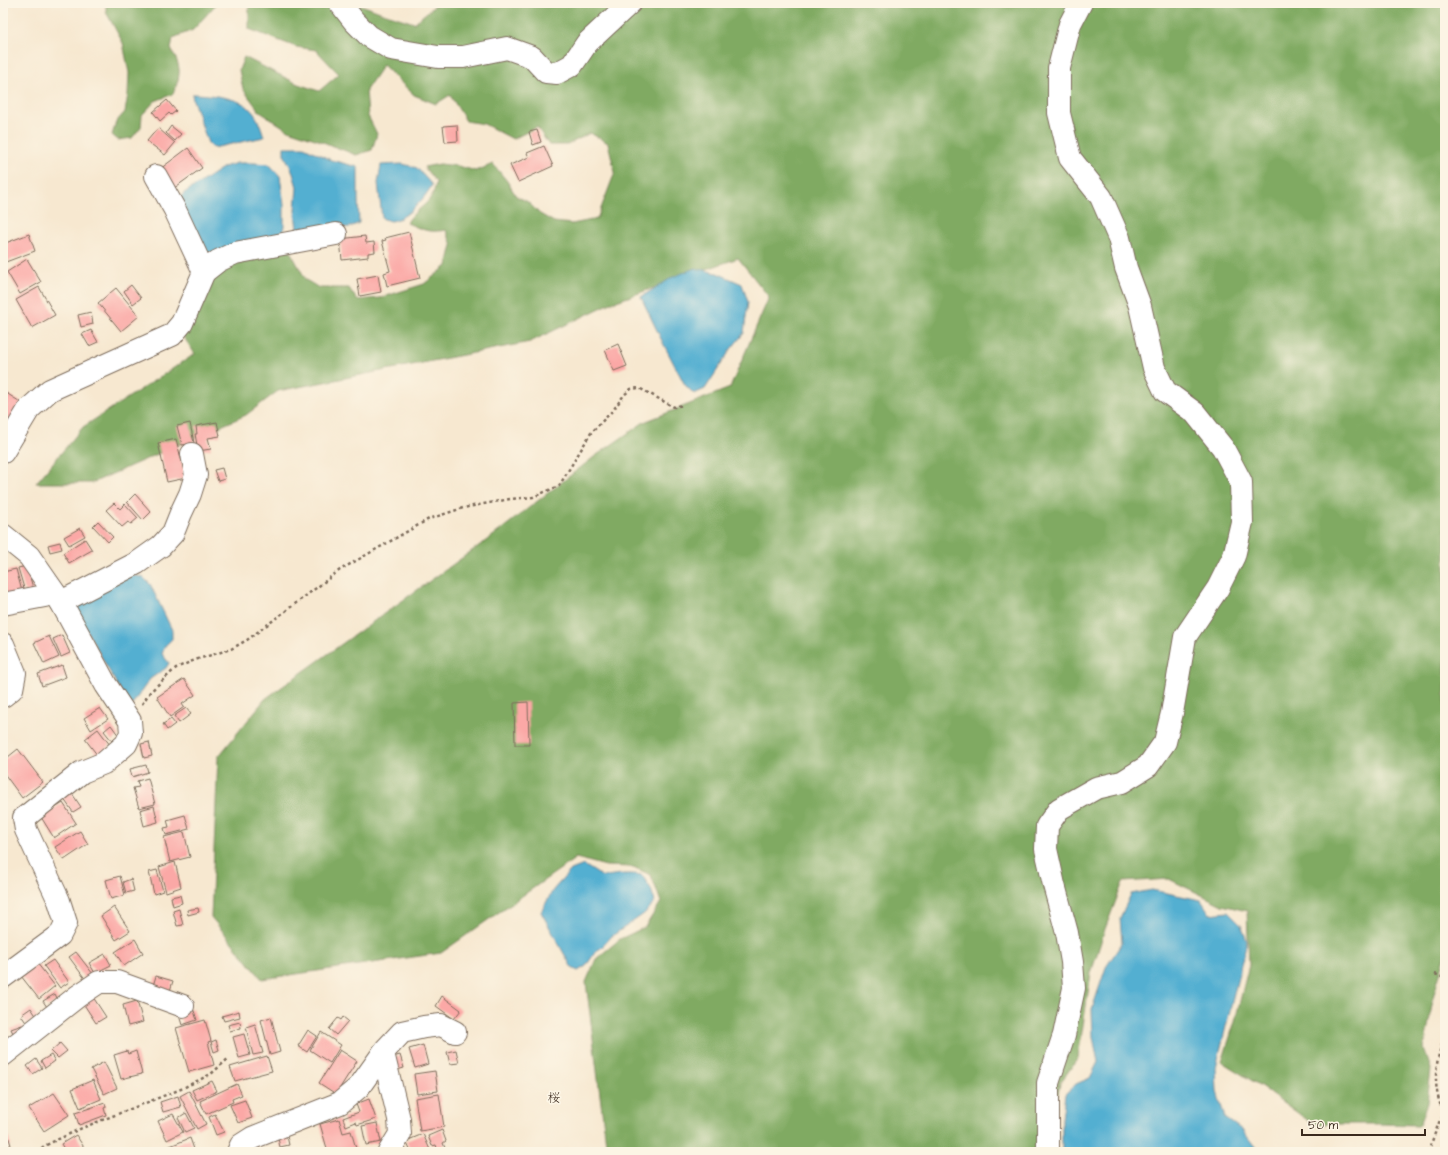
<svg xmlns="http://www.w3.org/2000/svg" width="1448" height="1155" font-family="'Architects Daughter','Klee One',sans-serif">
  <rect width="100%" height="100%" fill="#fcf5e5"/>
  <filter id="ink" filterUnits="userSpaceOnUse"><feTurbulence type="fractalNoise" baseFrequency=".025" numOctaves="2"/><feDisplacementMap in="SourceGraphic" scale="8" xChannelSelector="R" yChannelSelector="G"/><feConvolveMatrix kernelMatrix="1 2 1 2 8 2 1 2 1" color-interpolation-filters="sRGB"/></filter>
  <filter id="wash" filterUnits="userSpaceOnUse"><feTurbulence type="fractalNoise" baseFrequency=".012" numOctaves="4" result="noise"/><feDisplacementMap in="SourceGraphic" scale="16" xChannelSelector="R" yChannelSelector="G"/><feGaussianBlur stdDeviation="0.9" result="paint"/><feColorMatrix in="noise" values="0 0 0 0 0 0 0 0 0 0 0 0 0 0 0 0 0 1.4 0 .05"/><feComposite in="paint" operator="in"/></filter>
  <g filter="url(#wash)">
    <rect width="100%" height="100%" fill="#f7e8d0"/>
    <g fill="#80aa62" stroke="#5e6a40">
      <path d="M 106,3 L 217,3 L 193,30 L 173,38 L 171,49 C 182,68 181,74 173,94 L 155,101 L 142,115 L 141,127 L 132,138 L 118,140 L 112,135 L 116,122 L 125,112 L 128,94 L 129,73 L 123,43 L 106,12 Z"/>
      <path d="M 250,3 L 356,3 L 380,12 L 414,23 L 438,3 L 1445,3 L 1445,957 L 1434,994 L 1424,1049 L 1431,1069 L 1427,1103 L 1419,1125 L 1378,1124 L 1313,1124 L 1262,1087 L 1222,1062 L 1235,1021 L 1249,965 L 1247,911 L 1222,905 L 1169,879 L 1123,882 L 1105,929 L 1091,973 L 1078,1058 L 1060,1083 L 1048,1152 L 607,1152 L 586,982 L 596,959 L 620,939 L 645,927 L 661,902 L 651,875 L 633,867 L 606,866 L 576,858 L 441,953 L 262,979 L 211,917 L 218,757 L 265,699 L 494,535 L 594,457 L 644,422 L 730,388 L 769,297 L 738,258 L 611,303 L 530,342 L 278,391 L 246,415 L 92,483 L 36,483 L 83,427 L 195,354 L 183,336 L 203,285 L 238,257 L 289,249 L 306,280 L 319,288 L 349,288 L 357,300 L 380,298 L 424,284 L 447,266 L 452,245 L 446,230 C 429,233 423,230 407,223 C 412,212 425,207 431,197 C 434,193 435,187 436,182 L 424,167 L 440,164 L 458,166 L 476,171 L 493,164 L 507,181 L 516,196 L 528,202 L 540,214 L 554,222 L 572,224 L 597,219 L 615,172 L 608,143 L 590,133 L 567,145 L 549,145 L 537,127 L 513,139 L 484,124 L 466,121 L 450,95 L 436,104 L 414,95 L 383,65 L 366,90 L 368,116 L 377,134 L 372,150 L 356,155 L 318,140 L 288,130 L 260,112 L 243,89 L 239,70 L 244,57 L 298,84 L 319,91 L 339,74 L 316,50 L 296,47 L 249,29 L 249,6 Z"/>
    </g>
    <g fill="#53afd1" stroke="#476c78">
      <path d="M 192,94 C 206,94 237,97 248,107 C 257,115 261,126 264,137 L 213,148 L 208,143 L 193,100 Z"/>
      <path d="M 284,147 L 304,147 L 331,160 L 358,167 L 358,200 L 359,223 L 350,227 L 297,231 L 295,210 L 297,187 L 292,170 L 284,154 Z"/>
      <path d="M 237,163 L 254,163 L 269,164 L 280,176 L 284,205 L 284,226 L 282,235 L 206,260 L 177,202 L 184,193 L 224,167 Z"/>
      <path d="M 403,164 L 417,168 L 432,185 C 425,198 407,219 391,221 C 389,221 384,219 382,218 L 378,183 L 381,165 Z"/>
      <path d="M 695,268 L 717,273 L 742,284 L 748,302 L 744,333 L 731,349 L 705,389 L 694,394 L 685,385 L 663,343 L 641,297 L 673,277 Z"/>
      <path d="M 130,575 L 143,577 L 150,584 L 172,630 L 172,639 L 165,646 L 162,654 L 169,663 L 166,668 L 150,679 L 131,706 L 128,704 L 76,612 L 77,603 Z"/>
      <path d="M 584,865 L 603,877 C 614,874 631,873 642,875 L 651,889 L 655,902 L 645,913 L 631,923 L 612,936 L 601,948 L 596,951 L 586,966 L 578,971 L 572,968 L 541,912 L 553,890 L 571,870 Z"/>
      <path d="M 1152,890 L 1201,900 L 1210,914 L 1228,912 L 1241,925 L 1247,941 L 1216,1067 L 1217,1092 L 1225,1118 L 1242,1130 L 1259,1152 L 1062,1152 L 1062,1119 L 1065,1094 L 1076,1084 L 1090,1078 L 1098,1062 L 1093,1037 L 1092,1009 L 1106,967 L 1122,943 L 1120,918 L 1131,894 Z"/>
    </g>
    <g id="blocks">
      <g fill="#fba8a6">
        <path d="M 167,100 L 176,111 L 171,115 L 169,113 L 160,121 L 153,112 Z"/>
        <path d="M 457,125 L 458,141 L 445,142 L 443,126 Z"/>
        <path d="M 171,126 L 181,134 L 175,141 L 166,133 Z"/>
        <path d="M 158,128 L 175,143 L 165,155 L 147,141 Z"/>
        <path d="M 537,130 L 541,142 L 533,145 L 529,132 Z"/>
        <path d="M 544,146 L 553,166 L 518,182 L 510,165 L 529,157 L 527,153 Z"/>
        <path d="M 188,148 L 202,168 L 170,191 L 156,172 Z"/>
        <path d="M 409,232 L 420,278 L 387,286 L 384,273 L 390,271 L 382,241 L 386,240 L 385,238 Z"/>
        <path d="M 29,234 L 35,251 L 3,263 L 3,244 Z"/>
        <path d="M 365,236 L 366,243 L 374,242 L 375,252 L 368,253 L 368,257 L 342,260 L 340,239 Z"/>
        <path d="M 27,259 L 41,282 L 20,294 L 7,272 Z"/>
        <path d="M 378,275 L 381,292 L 360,296 L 357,279 Z"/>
        <path d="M 131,285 L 141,298 L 133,304 L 124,291 Z"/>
        <path d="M 39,287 L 55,315 L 32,328 L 16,300 Z"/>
        <path d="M 116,288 L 139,316 L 121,331 L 98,303 Z"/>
        <path d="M 91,312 L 93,324 L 81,327 L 78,315 Z"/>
        <path d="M 91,330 L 98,342 L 89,346 L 82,334 Z"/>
        <path d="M 618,344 L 627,366 L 614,371 L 605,350 Z"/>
        <path d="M 3,391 L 22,403 L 11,421 L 3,416 Z"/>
        <path d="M 217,422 L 220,436 L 208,438 L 211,449 L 198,451 L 195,434 L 197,434 L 196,426 Z"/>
        <path d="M 190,423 L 194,443 L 182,445 L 177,426 Z"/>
        <path d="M 176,439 L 186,478 L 167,482 L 158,443 Z"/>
        <path d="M 222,468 L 225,479 L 218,481 L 214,470 Z"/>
        <path d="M 135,494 L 151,512 L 143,520 L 127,502 Z"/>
        <path d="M 114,503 L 120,509 L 125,504 L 138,518 L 131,524 L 128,522 L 122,527 L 106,510 Z"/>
        <path d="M 98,521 L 113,537 L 108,542 L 93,526 Z"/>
        <path d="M 80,528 L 85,536 L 69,545 L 64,537 Z"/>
        <path d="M 85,539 L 92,550 L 69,563 L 63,553 Z"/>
        <path d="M 60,542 L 62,549 L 50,552 L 48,545 Z"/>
        <path d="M 27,566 L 34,592 L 26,595 L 18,568 Z"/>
        <path d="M 16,569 L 23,595 L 6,599 L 3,587 L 3,572 Z"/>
        <path d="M 62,635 L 70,653 L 61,657 L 53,639 Z"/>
        <path d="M 49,636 L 59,657 L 44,664 L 34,643 Z"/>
        <path d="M 62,665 L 66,677 L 42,686 L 38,674 Z"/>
        <path d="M 184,679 L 195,695 L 182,704 L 184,707 L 170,717 L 157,697 Z"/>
        <path d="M 528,702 L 529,745 L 515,745 L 514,703 Z"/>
        <path d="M 100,708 L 108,719 L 91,730 L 84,718 Z"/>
        <path d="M 186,708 L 191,714 L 179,723 L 174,716 Z"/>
        <path d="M 171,719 L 175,724 L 167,730 L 163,724 Z"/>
        <path d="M 111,725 L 119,736 L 112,741 L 104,731 Z"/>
        <path d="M 98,729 L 110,745 L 98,756 L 85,739 Z"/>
        <path d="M 149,742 L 152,756 L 144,758 L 141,744 Z"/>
        <path d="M 18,749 L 43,782 L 22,798 L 3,772 L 3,761 Z"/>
        <path d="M 146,765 L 148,772 L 132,777 L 130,769 Z"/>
        <path d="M 148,778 L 155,804 L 139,808 L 133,788 L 139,787 L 137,781 Z"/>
        <path d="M 69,789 L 81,807 L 73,812 L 61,795 Z"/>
        <path d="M 63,803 L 76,823 L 54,838 L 41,817 Z"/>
        <path d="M 154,806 L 158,822 L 144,826 L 140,810 Z"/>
        <path d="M 185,815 L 189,829 L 166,835 L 164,828 L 169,827 L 167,820 Z"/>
        <path d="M 80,831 L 88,844 L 64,860 L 55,847 Z"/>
        <path d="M 184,832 L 190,857 L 170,862 L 164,837 Z"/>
        <path d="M 175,862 L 181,887 L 166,892 L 159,867 Z"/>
        <path d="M 157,870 L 163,891 L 154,894 L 149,872 Z"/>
        <path d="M 120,876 L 125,895 L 111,899 L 106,880 Z"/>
        <path d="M 131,879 L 134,891 L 126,893 L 123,882 Z"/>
        <path d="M 180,895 L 182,903 L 173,906 L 171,897 Z"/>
        <path d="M 114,907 L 130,931 L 116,940 L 101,916 Z"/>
        <path d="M 198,908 L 199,912 L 188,915 L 187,910 Z"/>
        <path d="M 179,909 L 183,925 L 177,926 L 173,911 Z"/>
        <path d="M 135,939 L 143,953 L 124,966 L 115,952 Z"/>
        <path d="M 76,952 L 93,974 L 86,980 L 69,957 Z"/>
        <path d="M 105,954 L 111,965 L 95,973 L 89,963 Z"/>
        <path d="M 53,960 L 69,982 L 60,988 L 44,966 Z"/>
        <path d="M 37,963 L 55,986 L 39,999 L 21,976 Z"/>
        <path d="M 156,976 L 173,981 L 169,994 L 152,989 Z"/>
        <path d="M 55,994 L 58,1000 L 47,1007 L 43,1001 Z"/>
        <path d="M 91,994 L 106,1017 L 96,1023 L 81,1000 Z"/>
        <path d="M 442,996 L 461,1010 L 454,1019 L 436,1006 Z"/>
        <path d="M 137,1001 L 143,1022 L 128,1026 L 123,1005 Z"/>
        <path d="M 31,1008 L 37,1017 L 27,1024 L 21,1015 Z"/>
        <path d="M 193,1008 L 197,1020 L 182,1025 L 178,1012 Z"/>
        <path d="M 239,1011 L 240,1017 L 224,1021 L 222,1016 Z"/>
        <path d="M 271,1017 L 280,1052 L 270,1055 L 261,1020 Z"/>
        <path d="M 343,1017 L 348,1021 L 336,1035 L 329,1029 L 338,1018 L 341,1020 Z"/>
        <path d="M 205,1020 L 211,1041 L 208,1042 L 214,1065 L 189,1072 L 176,1028 Z"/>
        <path d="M 240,1022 L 241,1028 L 230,1031 L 228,1025 Z"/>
        <path d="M 255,1024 L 263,1053 L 253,1055 L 246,1027 Z"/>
        <path d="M 22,1025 L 25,1031 L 14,1035 L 11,1029 Z"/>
        <path d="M 308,1030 L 317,1036 L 307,1052 L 298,1046 Z"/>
        <path d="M 321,1032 L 341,1045 L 330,1063 L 310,1050 Z"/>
        <path d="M 244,1034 L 250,1055 L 239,1058 L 233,1037 Z"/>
        <path d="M 216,1040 L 219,1050 L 214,1052 L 211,1042 Z"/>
        <path d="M 60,1043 L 67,1051 L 58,1058 L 51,1051 Z"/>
        <path d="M 423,1045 L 428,1064 L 415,1068 L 409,1049 Z"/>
        <path d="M 340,1050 L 357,1061 L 336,1094 L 319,1083 Z"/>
        <path d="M 456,1050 L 459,1063 L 450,1064 L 447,1052 Z"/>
        <path d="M 127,1051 L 128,1054 L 136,1051 L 142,1074 L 121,1079 L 114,1055 Z"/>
        <path d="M 51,1055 L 55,1061 L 45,1068 L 41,1061 Z"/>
        <path d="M 400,1055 L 404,1068 L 397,1070 L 393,1057 Z"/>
        <path d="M 267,1056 L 272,1071 L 235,1081 L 230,1067 Z"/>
        <path d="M 36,1059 L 42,1068 L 33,1074 L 27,1066 Z"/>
        <path d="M 104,1062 L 117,1088 L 104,1094 L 91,1069 Z"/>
        <path d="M 435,1071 L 438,1091 L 417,1094 L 414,1074 Z"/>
        <path d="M 93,1080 L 101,1099 L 80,1108 L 72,1089 Z"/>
        <path d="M 212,1081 L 217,1091 L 197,1100 L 192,1090 Z"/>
        <path d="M 237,1084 L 242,1095 L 232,1099 L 233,1102 L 206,1114 L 200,1101 Z"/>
        <path d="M 189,1091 L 206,1124 L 197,1129 L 180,1096 Z"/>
        <path d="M 54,1093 L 69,1115 L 44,1131 L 29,1108 Z"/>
        <path d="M 439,1094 L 444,1127 L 420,1131 L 415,1098 Z"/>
        <path d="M 178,1096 L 181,1107 L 163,1112 L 160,1102 Z"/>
        <path d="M 369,1099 L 376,1119 L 357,1125 L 356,1122 L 346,1126 L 343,1118 L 359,1112 L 356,1104 Z"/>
        <path d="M 245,1100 L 252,1118 L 238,1123 L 230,1105 Z"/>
        <path d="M 105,1103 L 106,1107 L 104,1108 L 106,1115 L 79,1125 L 75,1113 Z"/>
        <path d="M 186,1113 L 194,1128 L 185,1132 L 178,1118 Z"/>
        <path d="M 173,1114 L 183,1132 L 167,1140 L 158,1121 Z"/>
        <path d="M 215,1114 L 224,1132 L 216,1135 L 209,1117 Z"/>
        <path d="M 339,1119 L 343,1133 L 351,1131 L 357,1152 L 328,1152 L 320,1124 Z"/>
        <path d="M 377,1123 L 381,1142 L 366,1145 L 362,1126 Z"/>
        <path d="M 442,1130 L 446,1141 L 443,1143 L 445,1148 L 438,1151 L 436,1145 L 432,1146 L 428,1136 Z"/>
        <path d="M 7,1132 L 11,1145 L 3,1148 L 3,1134 Z"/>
        <path d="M 286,1132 L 289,1145 L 280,1147 L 277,1134 Z"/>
        <path d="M 423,1134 L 431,1152 L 411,1152 L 406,1141 Z"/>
        <path d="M 76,1135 L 87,1152 L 66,1152 L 61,1144 Z"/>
        <path d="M 190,1138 L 195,1152 L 161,1152 L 160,1150 Z"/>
      </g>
    </g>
  </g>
  <g filter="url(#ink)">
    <use href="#blocks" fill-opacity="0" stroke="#7d6c5c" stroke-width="1"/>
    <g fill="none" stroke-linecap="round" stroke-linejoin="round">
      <defs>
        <g id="minor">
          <path d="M 340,3 L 354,21 L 369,36 L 391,49 L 438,57 L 463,57 L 507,48 L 532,57 L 546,72 L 557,73 L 572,65 L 587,43 L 630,3"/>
          <path d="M 204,272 L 218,261 L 235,253 L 336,234"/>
          <path d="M 3,452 L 29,409 L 50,390 L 172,335 L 182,323 L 204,272 L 175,210 L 156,176"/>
          <path d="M 3,535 L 29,556 L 61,602 L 106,685 L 130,721 L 131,733 L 126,744 L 104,763 L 82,772 L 24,818 L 26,830 L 59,901 L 66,923 L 60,935 L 3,977"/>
          <path d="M 61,602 L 137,563 L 161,546 L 173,533 L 181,513 L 190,494 L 196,475 L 192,454"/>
          <path d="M 3,604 L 55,594"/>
          <path d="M 3,644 L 15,673 L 12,689 L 3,696"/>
          <path d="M 383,1053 L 399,1119 L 400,1134 L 389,1152"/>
          <path d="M 3,1055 L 78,996 L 99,982 L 117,982 L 183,1006"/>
          <path d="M 238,1152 L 241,1145 L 252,1138 L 340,1103 L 359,1087 L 386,1049 L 402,1032 L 424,1027 L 441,1025 L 455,1032"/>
          <path d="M 1048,1152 L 1048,1083 L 1064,1035 L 1074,988 L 1072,962 L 1067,933 L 1054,885 L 1046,849 L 1047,826 L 1059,809 L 1096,788 L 1122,782 L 1148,766 L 1165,742 L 1172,713 L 1185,637 L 1218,588 L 1234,556 L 1242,522 L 1241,482 L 1223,448 L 1195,413 L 1165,391 L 1154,368 L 1140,306 L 1126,268 L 1119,238 L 1101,197 L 1070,158 L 1059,113 L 1059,68 L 1070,24 L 1081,3"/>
        </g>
      </defs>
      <use href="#minor" stroke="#7d6c5c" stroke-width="24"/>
      <g stroke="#7d6c5c" stroke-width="2.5" stroke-dasharray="3 3" stroke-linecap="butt">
        <path d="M 142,704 L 150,692 L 176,668 L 195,660 L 231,649 L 247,640 L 340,570 L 429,519 L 463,508 L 510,499 L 533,497 L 559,486 L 591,433 L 614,409 L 624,395 L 631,389 L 639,388 L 674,407 L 683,405"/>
        <path d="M 1435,974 L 1445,978"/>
        <path d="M 1445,1038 C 1434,1060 1432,1093 1445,1114"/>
        <path d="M 37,1152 L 44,1146 L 82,1128 L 181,1089 L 211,1074 L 229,1058"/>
        <path d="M 1428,1152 L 1440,1120 L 1445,1115"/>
      </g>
      <use href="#minor" stroke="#fff" stroke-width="22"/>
    </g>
  </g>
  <g text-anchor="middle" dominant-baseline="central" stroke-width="3.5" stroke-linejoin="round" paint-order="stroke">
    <g font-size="13" fill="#3b2a1e" stroke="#fcf5e5">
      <text x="554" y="1098">桜</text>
    </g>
  </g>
  <rect width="1448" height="1155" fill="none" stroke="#fcf5e5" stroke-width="16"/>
  <path d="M1302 1129v6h123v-6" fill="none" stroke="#3b2a1e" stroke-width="2"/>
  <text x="1308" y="1129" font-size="12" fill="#3b2a1e" stroke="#fcf5e5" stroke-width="3" paint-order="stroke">50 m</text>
</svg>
